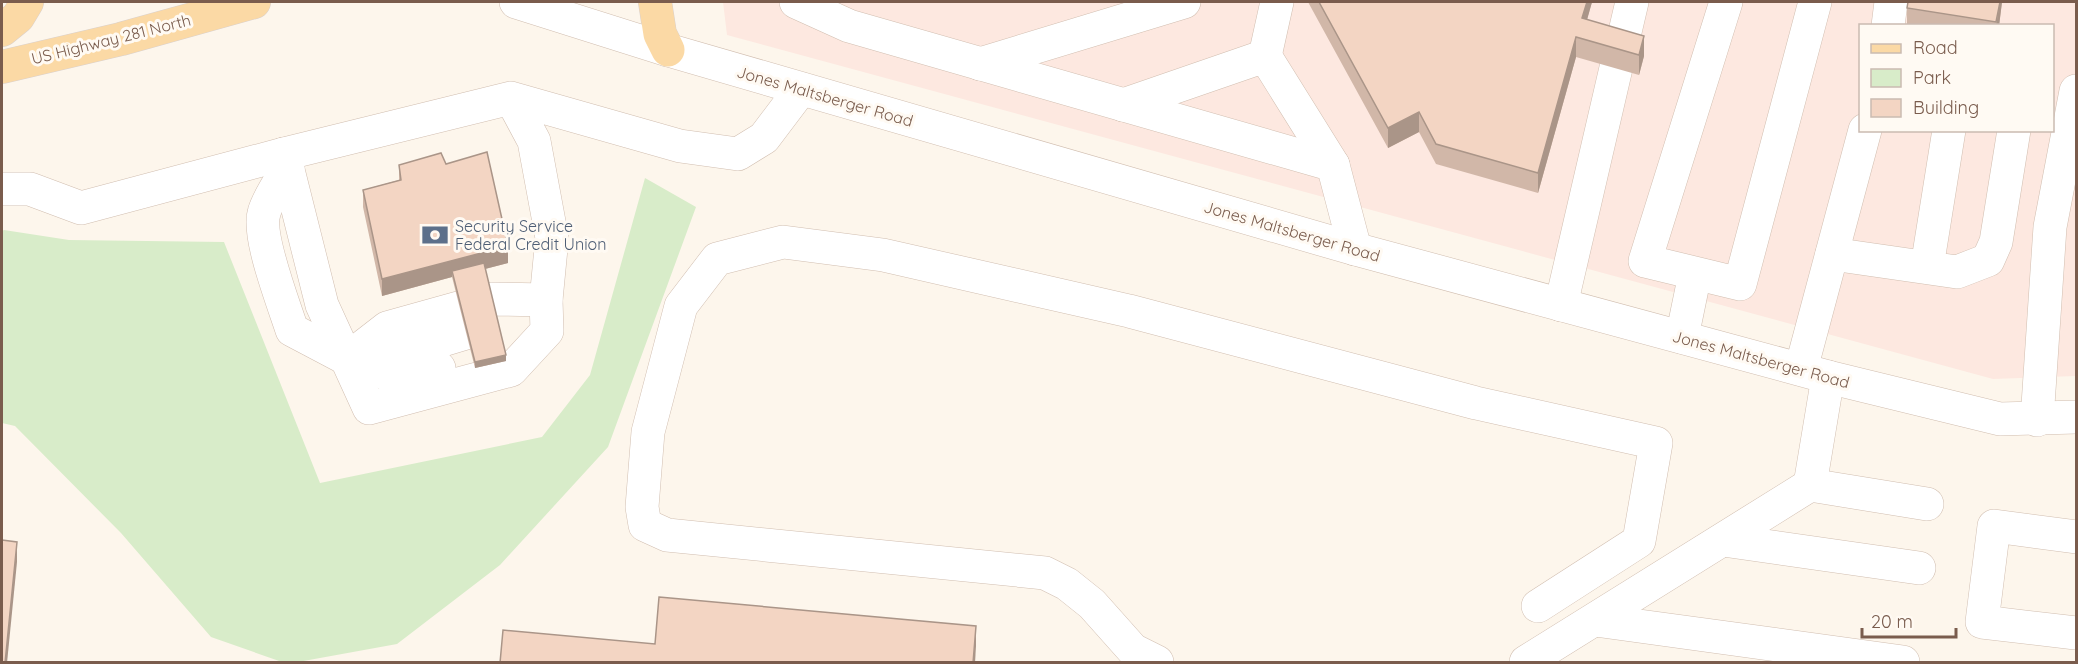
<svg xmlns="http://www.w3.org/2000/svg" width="2078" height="664" font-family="Quicksand,sans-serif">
  <rect width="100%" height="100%" fill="#fdf6ec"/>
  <path fill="#fde8e0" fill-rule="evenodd" d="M 723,2 L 2076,2 L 2076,376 L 1993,379 L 727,35 ZM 1860,26 L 2052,26 L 2052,130 L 1860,130 Z"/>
  <path fill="#d8ecc9" d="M 645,178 L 696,207 L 608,447 L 500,565 L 397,644 L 298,662 L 282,662 L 211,637 L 121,533 L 15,426 L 2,423 L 2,231 L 4,230 L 69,240 L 224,242 L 320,483 L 542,437 L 590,375 Z"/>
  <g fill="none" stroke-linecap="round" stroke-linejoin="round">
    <defs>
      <g id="minor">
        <path d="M 516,2 L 668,50 L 1355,249 L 1828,377 L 2000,419 L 2076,417"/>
        <path d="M 796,2 L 849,26 L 1333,165 L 1355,249"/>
        <path d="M 1726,2 L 1645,261 L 1740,284 L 1815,2"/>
        <path d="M 1888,26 L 1891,2"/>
        <path d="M 1621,49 L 1632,2"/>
        <path d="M 1265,56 L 1277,2"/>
        <path d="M 980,64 L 1184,2"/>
        <path d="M 511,98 L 534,141 L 552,238 L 546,300 L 547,331 L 511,370 L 369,408 L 322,305 L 284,154 L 511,98 L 680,146 L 738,154 L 764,138 L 801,89"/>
        <path d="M 1123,105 L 1265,56 L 1333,165"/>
        <path d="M 288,168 C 280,182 268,198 264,213 C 257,236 284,305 292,330 L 347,359 L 401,379 L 439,368"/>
        <path d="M 2,189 L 30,189 L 81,208 L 284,154"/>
        <path d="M 1832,254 L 1957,272 L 1988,260 L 1996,242 L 2014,130"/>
        <path d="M 1927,267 L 1949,130"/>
        <path d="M 1561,305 L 1616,68"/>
        <path d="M 1682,337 L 1695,274"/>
        <path d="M 347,359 L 387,328 L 491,299 L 546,300"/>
        <path d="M 355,359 L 393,355 L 466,333"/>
        <path d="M 1801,369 L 1865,130"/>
        <path d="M 2037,420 L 2050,227 L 2076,91"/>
        <path d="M 1810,485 L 1927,504"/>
        <path d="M 2076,537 L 1994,526 L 1982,622 L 2076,633"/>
        <path d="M 1723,540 L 1919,568"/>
        <path d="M 1595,620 L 1903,662"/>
        <path d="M 1157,662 L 1133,650 L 1092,604 L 1067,584 L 1045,573 L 667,535 L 645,525 L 642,507 L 648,432 L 681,306 L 717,259 L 783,242 L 883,255 L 1129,311 L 1476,403 L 1656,443 L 1639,541 L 1538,606"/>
        <path d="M 1526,662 L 1810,485 L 1828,377"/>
      </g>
      <g id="major">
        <path d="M 655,2 L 660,34 L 668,50"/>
        <path d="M 2,30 L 18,17 L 27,2"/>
        <path d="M 2,67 L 121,39 L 254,2"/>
      </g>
    </defs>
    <use href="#minor" stroke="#d1beb0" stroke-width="34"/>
    <use href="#major" stroke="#dad1cd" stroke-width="34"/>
    <use href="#minor" stroke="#fff" stroke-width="33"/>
    <use href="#major" stroke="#fbd9a5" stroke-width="33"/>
  </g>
  <g fill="#d1b7a8">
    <path d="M 1308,2 L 1592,2 L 1587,19 L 1644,56 L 1639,75 L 1576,57 L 1538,193 L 1436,164 L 1419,132 L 1388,148 Z"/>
    <path d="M 2002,2 L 1999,26 L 1907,25 L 1907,8 Z"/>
    <path d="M 446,164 L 508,263 L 485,269 L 506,361 L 475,368 L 452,277 L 382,296 L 363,207 L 363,190 L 399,180 L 399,165 Z"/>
  </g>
  <g fill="#aa9588">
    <path d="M 1587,2 L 1592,2 L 1582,38 L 1582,18 Z"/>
    <path d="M 2000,2 L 2002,2 L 1999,26 L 1996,26 Z"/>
    <path d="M 1644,36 L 1644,56 L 1639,75 L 1639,55 Z"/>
    <path d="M 1576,37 L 1576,57 L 1538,193 L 1538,173 Z"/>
    <path d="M 1419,112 L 1419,132 L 1388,148 L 1388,128 Z"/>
    <path d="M 508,246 L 508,263 L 454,277 L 452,271 L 452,277 L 382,296 L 382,279 Z"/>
    <path d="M 506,355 L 506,361 L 475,368 L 475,362 Z"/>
    <path d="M 17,542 L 17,562 L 7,663 L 5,663 Z"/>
    <path d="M 976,626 L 976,646 L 975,663 L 973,663 Z"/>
  </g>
  <g fill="#f3d5c3" stroke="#aa9588" stroke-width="1.5">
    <path d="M 1319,2 L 1587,2 L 1582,18 L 1644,36 L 1639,55 L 1576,37 L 1538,173 L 1436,144 L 1419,112 L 1388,128 Z"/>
    <path d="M 1908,2 L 2000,2 L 1996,22 L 1907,8 Z"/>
    <path d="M 487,152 L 508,246 L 382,279 L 363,190 L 401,180 L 399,165 L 441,153 L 446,164 Z"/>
    <path d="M 484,263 L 506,355 L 475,362 L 452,271 Z"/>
    <path d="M 2,540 L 17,542 L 5,663 L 2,663 Z"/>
    <path d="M 659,597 L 976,626 L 973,663 L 500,663 L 503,630 L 655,644 Z"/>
  </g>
  <defs>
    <symbol id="bank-bare" viewBox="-9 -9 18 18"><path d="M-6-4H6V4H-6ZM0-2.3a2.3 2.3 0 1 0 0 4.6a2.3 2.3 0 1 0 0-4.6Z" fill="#5c6f8a" stroke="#fffaf3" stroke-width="2.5" paint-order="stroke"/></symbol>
  </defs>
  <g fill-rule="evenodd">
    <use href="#bank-bare" x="416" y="216" width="38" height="38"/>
  </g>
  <g text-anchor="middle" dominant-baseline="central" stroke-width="6" stroke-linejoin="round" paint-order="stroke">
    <g font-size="16" fill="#7a5c4d" stroke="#fffaf3">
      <text transform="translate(111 39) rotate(-14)">US Highway 281 North</text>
      <text transform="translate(825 96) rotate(16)">Jones Maltsberger Road</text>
      <text transform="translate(1292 231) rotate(16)">Jones Maltsberger Road</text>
      <text transform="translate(1761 359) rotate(15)">Jones Maltsberger Road</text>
    </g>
    <g font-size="16" fill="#4e5e75" stroke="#fffaf3" text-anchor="start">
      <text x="455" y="226">Security Service<tspan x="455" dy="18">Federal Credit Union</tspan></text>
    </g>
  </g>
  <rect width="2078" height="664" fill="none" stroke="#7a5c4d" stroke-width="6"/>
  <rect x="1859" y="24" width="195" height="108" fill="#fffaf3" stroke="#cabbb1" stroke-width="1.5"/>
  <rect x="1871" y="44" width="30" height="9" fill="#fbd9a5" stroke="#cabbb1" stroke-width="1.5"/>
  <text x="1913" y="54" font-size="18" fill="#7a5c4d">Road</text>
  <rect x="1871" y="69" width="30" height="18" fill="#d8ecc9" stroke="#cabbb1" stroke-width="1.5"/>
  <text x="1913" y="84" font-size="18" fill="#7a5c4d">Park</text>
  <rect x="1871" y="99" width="30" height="18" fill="#f3d5c3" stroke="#cabbb1" stroke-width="1.5"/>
  <text x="1913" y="114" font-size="18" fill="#7a5c4d">Building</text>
  <path d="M1862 628v9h94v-9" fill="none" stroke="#7a5c4d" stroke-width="3"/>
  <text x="1871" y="628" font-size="18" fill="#7a5c4d" stroke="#fffaf3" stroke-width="4.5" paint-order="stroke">20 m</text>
</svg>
